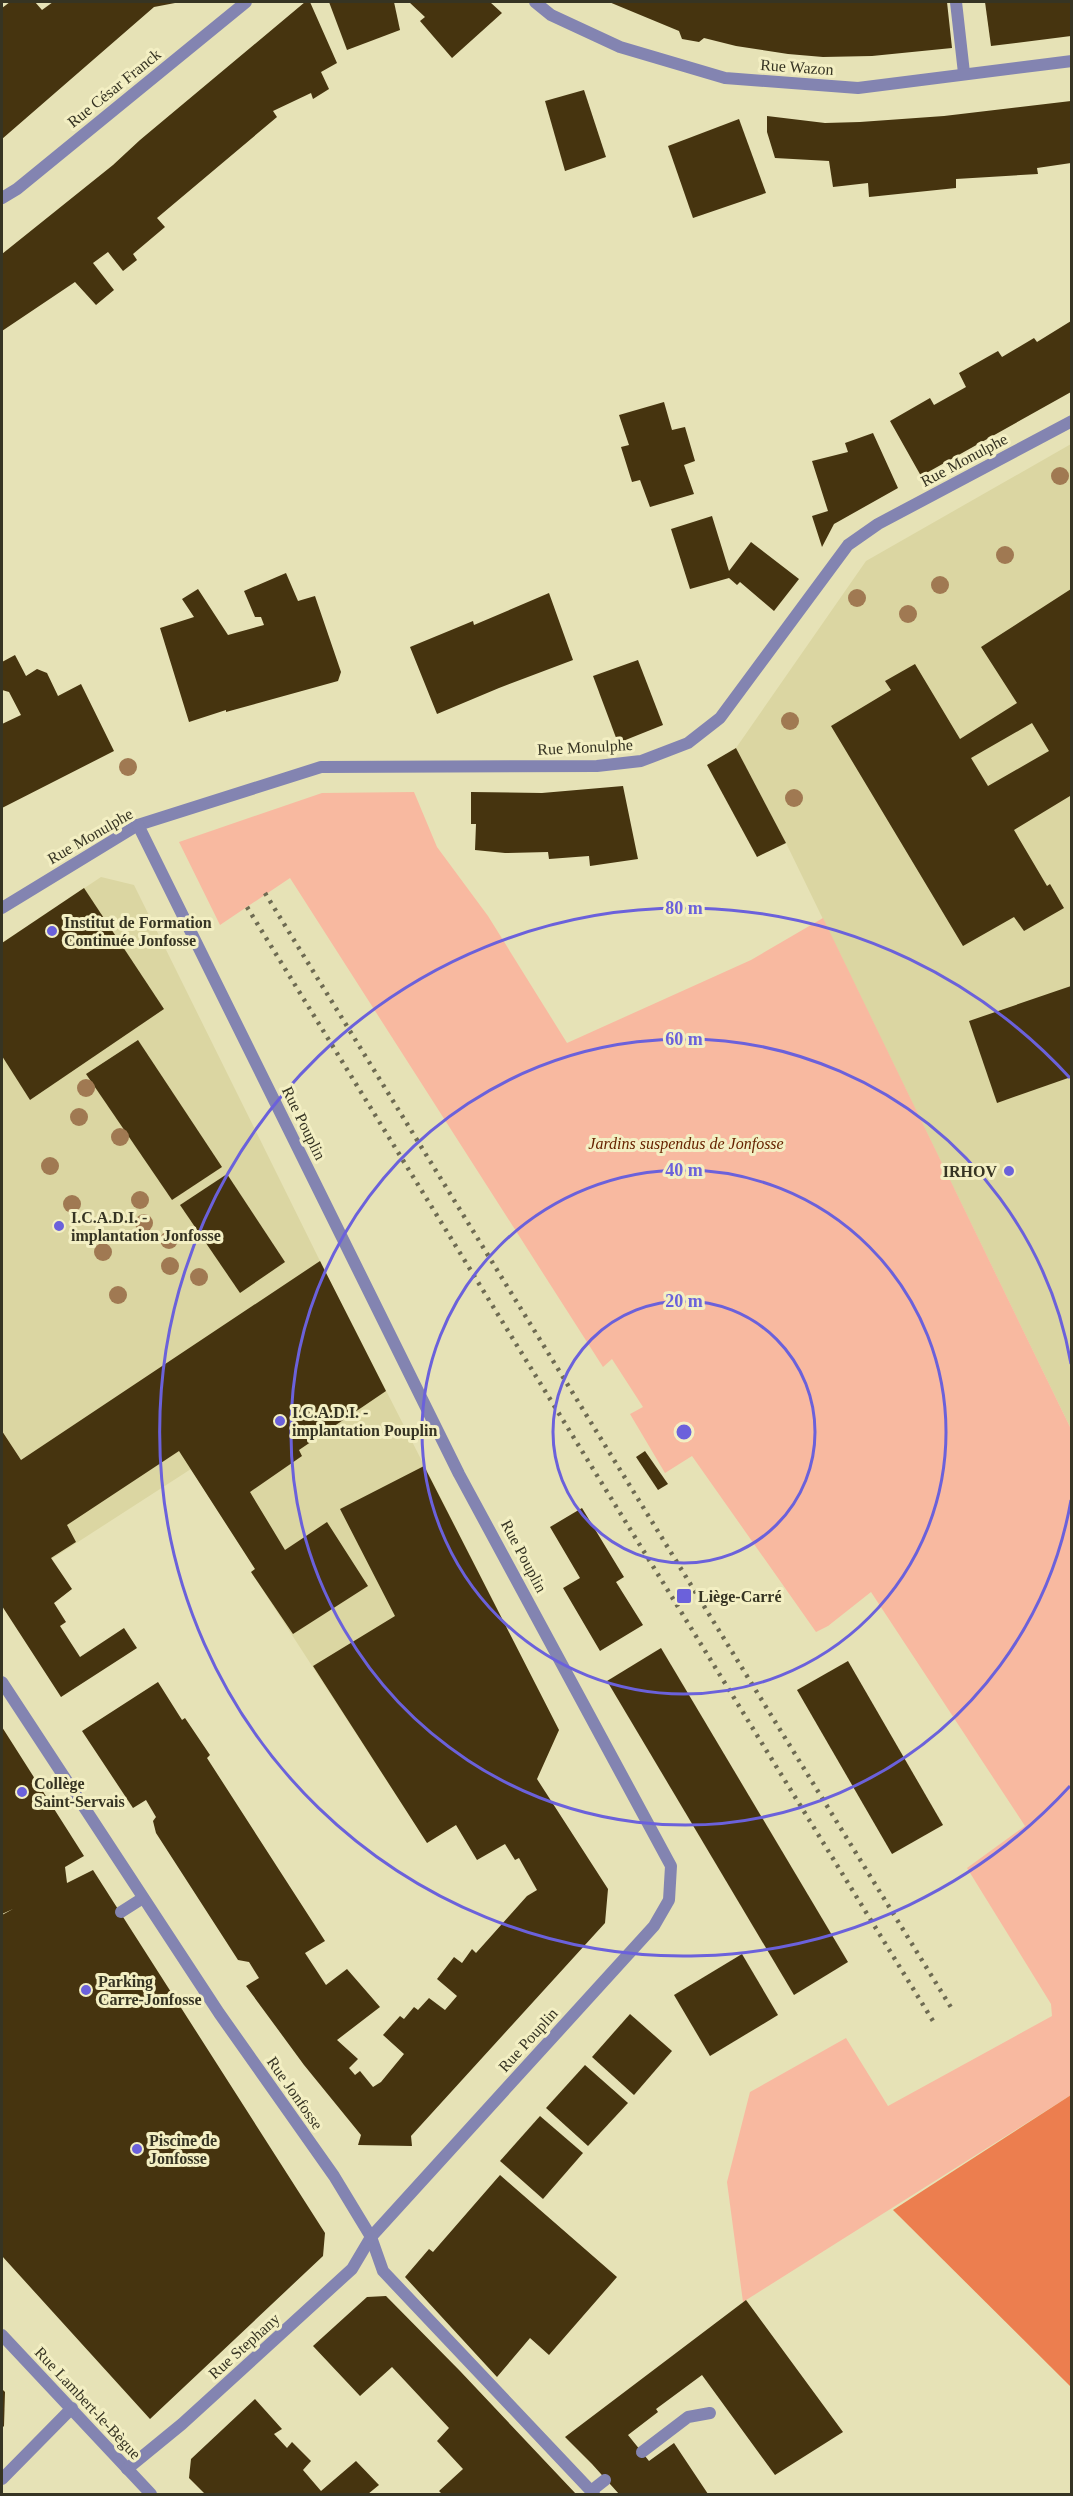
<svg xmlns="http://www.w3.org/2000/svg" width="1073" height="2496" font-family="'Times New Roman',serif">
  <rect width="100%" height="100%" fill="#e6e2b6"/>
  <g fill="#dbd6a2">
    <path d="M 1071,444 L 1071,1429 L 786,843 L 736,748 L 866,561 Z"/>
    <path d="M 101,877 L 134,885 L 320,1261 L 559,1730 L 537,1779 L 535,1776 L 427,1843 L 251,1572 L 255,1569 L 191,1469 L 2,1591 L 2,943 Z"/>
  </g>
  <path fill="#f8b9a0" d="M 414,792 L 437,847 L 488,916 L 567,1043 L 751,960 L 823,918 L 1071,1429 L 1071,2095 L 743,2302 L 727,2182 L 750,2092 L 846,2038 L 888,2106 L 1052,2016 L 1051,2004 L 967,1868 L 1025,1826 L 871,1592 L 828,1626 L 816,1632 L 692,1456 L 665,1473 L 630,1414 L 643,1407 L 612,1359 L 603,1367 L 290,878 L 220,925 L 179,842 L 322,793 Z"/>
  <path fill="#ec7e4f" d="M 1071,2095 L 1071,2387 L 893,2210 Z"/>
  <g fill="#46340f" fill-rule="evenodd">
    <path d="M 10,2 L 35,2 L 42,10 L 53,2 L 175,3 L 154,7 L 2,139 L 2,8 Z"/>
    <path d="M 305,2 L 310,2 L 337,63 L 321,72 L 329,89 L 313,99 L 311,93 L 273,111 L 277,117 L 157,218 L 165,227 L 133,254 L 137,260 L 123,271 L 108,252 L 93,263 L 114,290 L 96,305 L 75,282 L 2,331 L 2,254 L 113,165 L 140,140 Z"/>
    <path d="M 329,2 L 394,2 L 400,30 L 347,50 Z"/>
    <path d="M 409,2 L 490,2 L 502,13 L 452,58 L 420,21 L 425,17 Z"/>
    <path d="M 609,2 L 947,2 L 952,48 L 872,56 L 823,57 L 788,54 L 736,46 L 704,38 L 699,42 L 682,39 L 679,31 Z"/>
    <path d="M 985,2 L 1071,2 L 1071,36 L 991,46 Z"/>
    <path d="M 584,90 L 606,157 L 565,171 L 545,101 Z"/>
    <path d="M 1071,101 L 1071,163 L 1037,168 L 1038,174 L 956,179 L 956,188 L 869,197 L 868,183 L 833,187 L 829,161 L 775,158 L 767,132 L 767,116 L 825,123 L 860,122 L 944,116 Z"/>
    <path d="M 739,119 L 766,193 L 693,218 L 668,146 Z"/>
    <path d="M 1071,321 L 1071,392 L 921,476 L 890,421 L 930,398 L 934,405 L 966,387 L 959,373 L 998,351 L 1002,357 L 1034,338 L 1037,342 Z"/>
    <path d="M 664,402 L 672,430 L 685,427 L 695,461 L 684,465 L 694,494 L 650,507 L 640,480 L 632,482 L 621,447 L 629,445 L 619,415 Z"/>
    <path d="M 873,433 L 898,488 L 834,524 L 822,547 L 812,516 L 828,511 L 812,461 L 848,452 L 845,443 Z"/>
    <path d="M 712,516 L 729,571 L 751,542 L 799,579 L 774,611 L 740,582 L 737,585 L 729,578 L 690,589 L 671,529 Z"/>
    <path d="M 286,573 L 298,601 L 315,596 L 341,672 L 338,681 L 226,712 L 226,710 L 189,722 L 160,628 L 194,617 L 182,599 L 198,589 L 228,635 L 264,625 L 261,617 L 255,617 L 244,591 Z"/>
    <path d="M 1071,589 L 1071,798 L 1070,796 L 1014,830 L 1047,886 L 1050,884 L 1064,908 L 1024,931 L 1014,917 L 963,946 L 831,726 L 891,690 L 885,681 L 915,664 L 960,739 L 1017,703 L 981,647 ZM 1032,723 L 1049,751 L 988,786 L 971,758 Z"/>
    <path d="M 549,593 L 573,660 L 499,688 L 437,714 L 410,647 L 473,621 L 474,625 Z"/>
    <path d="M 15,655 L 26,676 L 37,669 L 47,673 L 58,696 L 81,684 L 114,751 L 2,808 L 2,724 L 21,715 L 9,692 L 2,690 L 2,662 Z"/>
    <path d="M 638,660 L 663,725 L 618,743 L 593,676 Z"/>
    <path d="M 736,748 L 786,843 L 757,857 L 707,765 Z"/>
    <path d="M 623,786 L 638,859 L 590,866 L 589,856 L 549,859 L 548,852 L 505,853 L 475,850 L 476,824 L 471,824 L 471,792 L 542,793 Z"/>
    <path d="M 84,888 L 164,1009 L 30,1100 L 2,1056 L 2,943 Z"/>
    <path d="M 1071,986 L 1071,1077 L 997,1103 L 969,1021 Z"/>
    <path d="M 138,1040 L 222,1167 L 172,1200 L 86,1074 Z"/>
    <path d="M 227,1174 L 285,1262 L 240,1293 L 180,1205 Z"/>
    <path d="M 320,1261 L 386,1391 L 299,1450 L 302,1456 L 250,1492 L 285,1550 L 327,1522 L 368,1586 L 293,1634 L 251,1572 L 255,1569 L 179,1451 L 67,1525 L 76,1542 L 51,1558 L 72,1589 L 54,1603 L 66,1622 L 60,1626 L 80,1657 L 124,1628 L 137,1648 L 61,1697 L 2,1606 L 2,1431 L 21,1460 Z"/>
    <path d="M 645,1451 L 668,1484 L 658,1490 L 636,1457 Z"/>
    <path d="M 424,1466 L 559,1730 L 537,1779 L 608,1889 L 605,1923 L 411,2136 L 412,2146 L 358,2145 L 361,2135 L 304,2065 L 246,1986 L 259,1978 L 249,1962 L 238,1960 L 156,1833 L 153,1821 L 156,1817 L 146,1800 L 133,1808 L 82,1731 L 158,1682 L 182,1720 L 185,1718 L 210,1755 L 207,1758 L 325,1941 L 305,1953 L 326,1985 L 347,1969 L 380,2007 L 337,2040 L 358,2059 L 349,2068 L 355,2075 L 360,2071 L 373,2087 L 381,2082 L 404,2054 L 383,2035 L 400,2016 L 404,2019 L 414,2007 L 418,2010 L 429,1998 L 445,2010 L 457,1996 L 437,1979 L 454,1957 L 462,1963 L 472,1949 L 476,1953 L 527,1896 L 537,1890 L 519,1858 L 515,1860 L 505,1844 L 477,1860 L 456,1825 L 427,1843 L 313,1666 L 395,1616 L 340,1509 Z"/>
    <path d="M 582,1508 L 624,1577 L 616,1582 L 643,1625 L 600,1651 L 563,1588 L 580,1578 L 550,1527 Z"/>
    <path d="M 661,1648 L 848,1962 L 794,1995 L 607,1681 Z"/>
    <path d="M 848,1661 L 943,1825 L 892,1854 L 797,1690 Z"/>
    <path d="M 2,1727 L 84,1856 L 65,1867 L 67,1883 L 93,1870 L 325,2233 L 323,2256 L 150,2419 L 2,2256 L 2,1915 L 13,1909 L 2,1914 Z"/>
    <path d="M 742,1954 L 778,2015 L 710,2056 L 674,1995 Z"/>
    <path d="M 630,2014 L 672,2051 L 634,2095 L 592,2057 Z"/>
    <path d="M 585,2065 L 628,2103 L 588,2146 L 546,2108 Z"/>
    <path d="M 540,2116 L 583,2153 L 543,2199 L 500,2161 Z"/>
    <path d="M 500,2175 L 617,2277 L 549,2355 L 530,2338 L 497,2377 L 405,2277 L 429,2249 L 433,2252 Z"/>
    <path d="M 386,2296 L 460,2371 L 576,2494 L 442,2494 L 439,2491 L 463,2469 L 437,2441 L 449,2428 L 392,2367 L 360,2396 L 313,2346 L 367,2297 Z"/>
    <path d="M 746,2300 L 843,2432 L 775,2475 L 702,2375 L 656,2409 L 658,2412 L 628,2435 L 649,2461 L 674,2443 L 708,2494 L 619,2494 L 592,2464 L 565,2437 Z"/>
    <path d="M 2,2389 L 5,2392 L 4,2426 L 2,2428 Z"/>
    <path d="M 255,2399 L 282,2429 L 274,2434 L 287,2448 L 292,2442 L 311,2461 L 303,2470 L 321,2491 L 356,2461 L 379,2485 L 368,2494 L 205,2494 L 189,2478 L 191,2459 Z"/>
  </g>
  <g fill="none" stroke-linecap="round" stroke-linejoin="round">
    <g stroke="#8384b1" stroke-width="12">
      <path d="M 956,2 L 964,73"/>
      <path d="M 121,1912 L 143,1898"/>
      <path d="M 642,2452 L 688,2417 L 710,2413"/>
      <path d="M 591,2491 L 605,2480"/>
    </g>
    <g stroke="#8384b1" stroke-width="12">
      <path d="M 535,2 L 551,15 L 620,47 L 725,78 L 858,88 L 1072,61"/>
      <path d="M 2,198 L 17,189 L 246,2"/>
      <path d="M 2,908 L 138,825 L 321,767 L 597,766 L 641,761 L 688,743 L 720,718 L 848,545 L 878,524 L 1072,421"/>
      <path d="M 2,1682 L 219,2013 L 334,2176 L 371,2237 L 383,2271 L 594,2494"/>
      <path d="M 2,2335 L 151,2494"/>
      <path d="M 127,2469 L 182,2424 L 352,2269 L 371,2237 L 654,1926 L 669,1900 L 671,1866 L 459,1474 L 138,825"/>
      <path d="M 2,2479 L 72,2408"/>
    </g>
    <g stroke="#6e6b52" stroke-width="4.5" stroke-dasharray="3 6" stroke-linecap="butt">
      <path d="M 265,893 L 952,2009"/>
      <path d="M 247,907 L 933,2021"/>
    </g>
  </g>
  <g fill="#a07952">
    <circle cx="1060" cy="476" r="9"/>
    <circle cx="1005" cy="555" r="9"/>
    <circle cx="940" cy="585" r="9"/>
    <circle cx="857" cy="598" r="9"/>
    <circle cx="908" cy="614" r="9"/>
    <circle cx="790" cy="721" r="9"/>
    <circle cx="128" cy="767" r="9"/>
    <circle cx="794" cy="798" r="9"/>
    <circle cx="86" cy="1088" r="9"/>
    <circle cx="79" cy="1117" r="9"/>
    <circle cx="120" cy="1137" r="9"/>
    <circle cx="50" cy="1166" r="9"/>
    <circle cx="140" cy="1200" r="9"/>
    <circle cx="72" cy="1204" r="9"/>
    <circle cx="144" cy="1223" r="9"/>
    <circle cx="169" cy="1240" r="9"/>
    <circle cx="103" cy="1252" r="9"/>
    <circle cx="170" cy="1266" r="9"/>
    <circle cx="199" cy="1277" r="9"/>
    <circle cx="118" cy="1295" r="9"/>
  </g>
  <g fill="none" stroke="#6b61db" stroke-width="3">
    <circle cx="684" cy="1432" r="131"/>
    <circle cx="684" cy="1432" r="262"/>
    <path d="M1071 1500A393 393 0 1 1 1071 1364"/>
    <path d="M1070 1786A524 524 0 1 1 1070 1078"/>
  </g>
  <g fill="#6b61db" stroke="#f3efc3" stroke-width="2">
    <circle cx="52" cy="931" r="6"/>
    <circle cx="1009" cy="1171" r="6"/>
    <circle cx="59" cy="1226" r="6"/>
    <circle cx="280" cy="1421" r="6"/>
    <rect x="676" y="1588" width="16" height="16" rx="3"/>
    <circle cx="22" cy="1792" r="6"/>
    <circle cx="86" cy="1990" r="6"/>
    <circle cx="137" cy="2149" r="6"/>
  </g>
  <g text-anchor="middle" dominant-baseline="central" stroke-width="6" stroke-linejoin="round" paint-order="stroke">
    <g font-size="16" fill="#363423" stroke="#f3efc3">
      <text transform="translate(797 67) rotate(4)">Rue Wazon</text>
      <text transform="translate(114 88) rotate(-39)">Rue César Franck</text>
      <text transform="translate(964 460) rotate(-28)">Rue Monulphe</text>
      <text transform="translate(585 747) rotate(-3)">Rue Monulphe</text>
      <text transform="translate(90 836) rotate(-30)">Rue Monulphe</text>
      <text transform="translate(304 1123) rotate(64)">Rue Pouplin</text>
      <text transform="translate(524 1556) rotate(62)">Rue Pouplin</text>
      <text transform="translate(528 2040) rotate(-48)">Rue Pouplin</text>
      <text transform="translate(295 2093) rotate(55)">Rue Jonfosse</text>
      <text transform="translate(244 2346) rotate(-42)">Rue Stephany</text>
      <text transform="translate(88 2403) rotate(47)">Rue Lambert-le-Bègue</text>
    </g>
    <g font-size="16" font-weight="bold" fill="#363423" stroke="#f3efc3" text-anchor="start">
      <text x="64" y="922">Institut de Formation<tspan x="64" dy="18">Continuée Jonfosse</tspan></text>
      <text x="997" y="1171" text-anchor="end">IRHOV</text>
      <text x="71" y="1217">I.C.A.D.I. -<tspan x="71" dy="18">implantation Jonfosse</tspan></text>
      <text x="292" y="1412">I.C.A.D.I. -<tspan x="292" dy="18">implantation Pouplin</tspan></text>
      <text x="698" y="1596">Liège-Carré</text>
      <text x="34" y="1783">Collège<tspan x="34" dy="18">Saint-Servais</tspan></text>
      <text x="98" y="1981">Parking<tspan x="98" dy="18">Carre-Jonfosse</tspan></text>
      <text x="149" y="2140">Piscine de<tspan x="149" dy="18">Jonfosse</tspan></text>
    </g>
    <g font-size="16" font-style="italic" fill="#672300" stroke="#f3efc3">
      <text x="686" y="1143">Jardins suspendus de Jonfosse</text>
    </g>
  </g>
  <circle cx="684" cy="1432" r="9" fill="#6b61db" stroke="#f3efc3" stroke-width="3"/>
  <g font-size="18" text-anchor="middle" font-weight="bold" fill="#6b61db" stroke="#f3efc3" stroke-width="6" stroke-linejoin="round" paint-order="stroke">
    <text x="684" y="914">80 m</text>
    <text x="684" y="1045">60 m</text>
    <text x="684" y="1176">40 m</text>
    <text x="684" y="1307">20 m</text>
  </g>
  <rect width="1073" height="2496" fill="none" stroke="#363423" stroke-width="6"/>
</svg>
